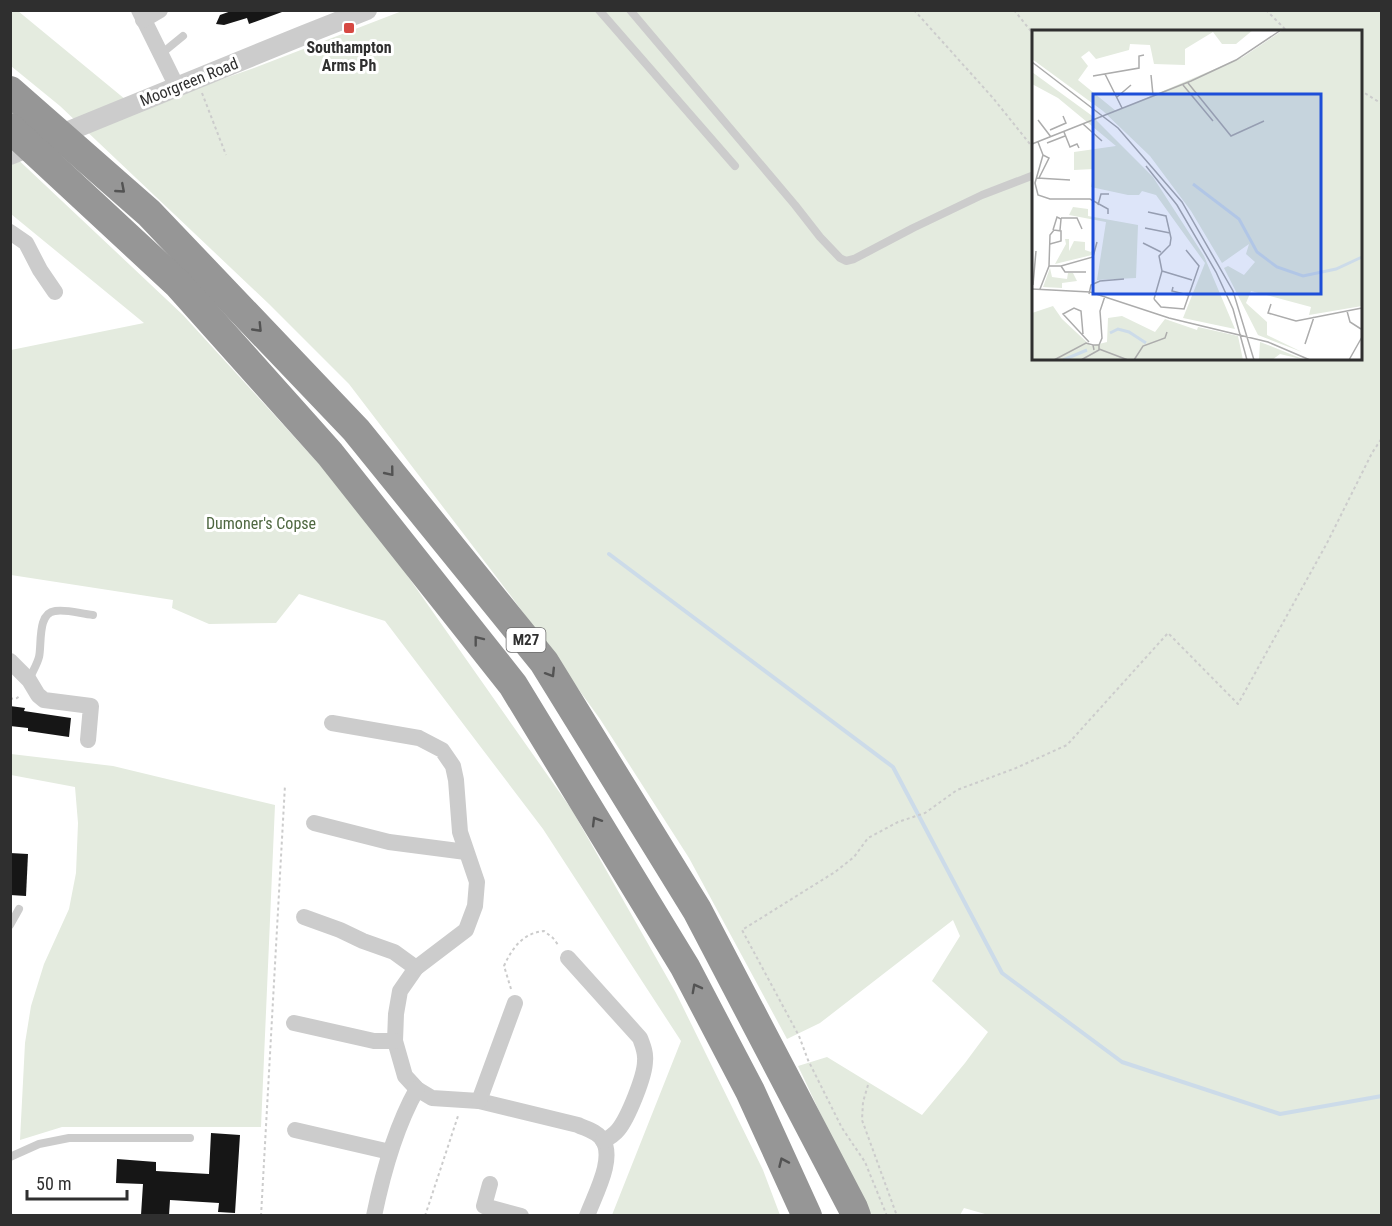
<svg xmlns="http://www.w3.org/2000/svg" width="1392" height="1226" font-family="'Roboto Condensed',sans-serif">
  <rect width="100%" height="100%" fill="#fff"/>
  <g fill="#e4ebdf" fill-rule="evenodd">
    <path d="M 10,11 L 18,11 L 137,109 L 254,68 L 402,11 L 1381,11 L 1381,1215 L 992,1216 L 964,1208 L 960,1215 L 868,1215 L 798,1066 L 827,1057 L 922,1115 L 965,1063 L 988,1032 L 932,981 L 960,936 L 953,920 L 820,1023 L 787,1039 L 689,858 L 600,719 L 511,596 L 349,384 L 269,304 L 60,106 L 11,66 ZM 1034,32 L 1360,32 L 1360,358 L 1034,358 Z"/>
    <path d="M 10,152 L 183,315 L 362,511 L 572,810 L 676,993 L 763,1170 L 780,1215 L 612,1215 L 681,1041 L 543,829 L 385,621 L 299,594 L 276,623 L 209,624 L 172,608 L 173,600 L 11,575 L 11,350 L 144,323 L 11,214 Z"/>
    <path d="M 11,754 L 113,766 L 275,805 L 261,1127 L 62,1127 L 20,1140 L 25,1043 L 31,1006 L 44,964 L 69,909 L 76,873 L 78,823 L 75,787 L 11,775 Z"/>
  </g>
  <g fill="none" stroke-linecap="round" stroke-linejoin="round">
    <path stroke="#ccdbe9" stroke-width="4" d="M 609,554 L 893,767 L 1002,973 L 1122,1062 L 1280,1114 L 1382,1096"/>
  </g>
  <g fill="#161616">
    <path d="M 234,10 L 282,10 L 282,12 L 249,24 L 247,18 L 224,25 L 216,24 L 220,15 Z"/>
    <path d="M 10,706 L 25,708 L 24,711 L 71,718 L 69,737 L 28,731 L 28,728 L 10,726 Z"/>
    <path d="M 10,853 L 28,854 L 26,896 L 10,895 Z"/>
    <path d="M 211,1133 L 240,1135 L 235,1213 L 218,1212 L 219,1203 L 170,1200 L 169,1215 L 141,1215 L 143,1184 L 116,1183 L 117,1159 L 156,1162 L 156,1171 L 209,1174 Z"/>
  </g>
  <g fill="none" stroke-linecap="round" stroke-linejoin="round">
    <g stroke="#ccc" stroke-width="2" stroke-dasharray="3 3" stroke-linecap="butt">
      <path d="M 914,10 L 993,98 L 1034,149"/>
      <path d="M 1014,10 L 1034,35"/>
      <path d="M 1266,10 L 1288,32"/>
      <path d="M 1360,90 L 1382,104"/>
      <path d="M 202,93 L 226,155"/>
      <path d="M 10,699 L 17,698 L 21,695"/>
      <path d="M 511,989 L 504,966 C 512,948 523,933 544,931 L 553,938 L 559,946"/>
      <path d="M 868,1085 L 863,1102 L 862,1120 L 897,1216"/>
      <path d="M 10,1214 L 16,1216"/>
      <path d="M 261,1216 L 285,785"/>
      <path d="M 425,1216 L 458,1116"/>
      <path d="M 887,1216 L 865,1162 L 842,1128 L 808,1060 L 799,1036 L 742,930 L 835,872 L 854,857 L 868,838 L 898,822 L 925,813 L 957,790 L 1016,768 L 1067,745 L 1168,633 L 1238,704 L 1327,543 L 1372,453 L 1382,438"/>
    </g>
    <g stroke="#ccc" stroke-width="8">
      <path d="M 599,10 L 735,166"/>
      <path d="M 630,10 L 795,205 L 820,237 L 840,258 L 846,261 L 854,259 L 913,228 L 982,195 L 1034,175"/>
      <path d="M 161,54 L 183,36"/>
      <path d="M 29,680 C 32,672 37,665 39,657 C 42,645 37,613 55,611 C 67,609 81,614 93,615"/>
      <path d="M 10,925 L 19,909"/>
      <path d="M 10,1157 L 39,1144 L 69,1138 L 190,1138"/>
    </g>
    <g stroke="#ccc" stroke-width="16">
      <path d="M 139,10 L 177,87"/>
      <path d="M 143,20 L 160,10"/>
      <path d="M 10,232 L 26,243 L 40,270 L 55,292"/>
      <path d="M 10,661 L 29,680 L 38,695 L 44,700 L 91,706 L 88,740"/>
      <path d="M 332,723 L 419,738 L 442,750 L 453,766 L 456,780 L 460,832 L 477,882 L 475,906 L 466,930 L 416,968 L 400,991 L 396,1014 L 395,1041 L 405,1076 L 417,1089 L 432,1098 L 479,1101 L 578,1125 C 586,1129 596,1131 602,1139 C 616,1158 594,1196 587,1216"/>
      <path d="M 314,823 L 389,842 L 466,852"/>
      <path d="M 304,917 L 340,930 L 363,941 L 394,952 L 416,968"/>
      <path d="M 568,958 L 640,1038 C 643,1046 646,1053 645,1061 C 645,1076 628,1118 618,1130 C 614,1135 609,1138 603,1141"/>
      <path d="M 294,1023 L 374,1041 L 395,1041"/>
      <path d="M 479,1101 L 515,1003"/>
      <path d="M 295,1130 L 390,1152"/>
      <path d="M 490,1184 L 484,1206 L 521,1216"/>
      <path d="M 374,1216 C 383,1172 395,1128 417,1089"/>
    </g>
    <path stroke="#ccc" stroke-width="20" d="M 10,155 L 304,35 L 367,10"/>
    <g stroke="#969696" stroke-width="30">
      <path d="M 10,91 L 149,213 L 356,430 L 544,662 L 697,910 L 853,1208 L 856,1216"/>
      <path d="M 10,128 L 178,284 L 330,454 L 513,685 L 685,967 L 750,1091 L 807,1216"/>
    </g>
  </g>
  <defs><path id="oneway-chevron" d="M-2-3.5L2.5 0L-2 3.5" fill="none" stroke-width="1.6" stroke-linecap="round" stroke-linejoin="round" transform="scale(1.5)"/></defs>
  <g stroke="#535353">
    <use href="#oneway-chevron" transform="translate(121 189) rotate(41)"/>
    <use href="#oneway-chevron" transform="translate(258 328) rotate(46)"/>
    <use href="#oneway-chevron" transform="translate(390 472) rotate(51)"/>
    <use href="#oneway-chevron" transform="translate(478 640) rotate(-128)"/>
    <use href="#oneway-chevron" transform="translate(551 673) rotate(58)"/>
    <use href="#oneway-chevron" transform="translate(596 821) rotate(-121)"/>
    <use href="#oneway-chevron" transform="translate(696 988) rotate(-118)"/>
    <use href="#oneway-chevron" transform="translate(783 1162) rotate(-114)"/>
  </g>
  <rect fill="#d64842" stroke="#fff" stroke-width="2" x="343" y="22" width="12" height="12" rx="3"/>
  <g text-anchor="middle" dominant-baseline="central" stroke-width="6" stroke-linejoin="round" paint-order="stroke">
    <rect fill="#fff" stroke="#6d6d6d" stroke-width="1.5" x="506.5" y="628" width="39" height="24" rx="4.5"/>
    <g font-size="15" font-weight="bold" fill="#2f2f2f">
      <text x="526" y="640">M27</text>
    </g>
    <g font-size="16" font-weight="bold" fill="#2f2f2f" stroke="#fff">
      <text x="349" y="47">Southampton<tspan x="349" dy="18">Arms Ph</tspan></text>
    </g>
    <g font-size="16" fill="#2f2f2f" stroke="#fff">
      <text transform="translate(189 82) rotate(-22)">Moorgreen Road</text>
    </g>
    <g font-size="16" fill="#4e6740" stroke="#fff">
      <text x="261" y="523">Dumoner's Copse</text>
    </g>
  </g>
  <g transform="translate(1032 30)">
    <rect width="330" height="330" fill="#fff"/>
    <path d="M 0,0 L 221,0 L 204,14 L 190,14 L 181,2 L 153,19 L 153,35 L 122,34 L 118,15 L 98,14 L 97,20 L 64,29 L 57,21 L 49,27 L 56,36 L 46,50 L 84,81 L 211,27 L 251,0 L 330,0 L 330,276 L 277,285 L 279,277 L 219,261 L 214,273 L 235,292 L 235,305 L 270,322 L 226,305 L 192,238 L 196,236 L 212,245 L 223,232 L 214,224 L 217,214 L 190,233 L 159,181 L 118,126 L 71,81 L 0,29 ZM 0,42 L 59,85 L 121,147 L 172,226 L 203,299 L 151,288 L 173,233 L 124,165 L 110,161 L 107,165 L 96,165 L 59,157 L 62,139 L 42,140 L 42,122 L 84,116 L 26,68 L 0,54 ZM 41,177 L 56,179 L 56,186 L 106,195 L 104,248 L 65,250 L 74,192 L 37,185 ZM 33,209 L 37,209 L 37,221 L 42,211 L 53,212 L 53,220 L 59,222 L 61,218 L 60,225 L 23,234 L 34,214 ZM 18,238 L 20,247 L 35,249 L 36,243 L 41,243 L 45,251 L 30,253 L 30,258 L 11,257 ZM 21,276 L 30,289 L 59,316 L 75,312 L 76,288 L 90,286 L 123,302 L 133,289 L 165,300 L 166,297 L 206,306 L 211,330 L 0,330 L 0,283 ZM 228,312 L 241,317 L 273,330 L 248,324 L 240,330 L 227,330 Z" fill="#e4ebdf"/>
    <path fill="none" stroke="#ccdbe9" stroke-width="3" d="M 161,154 L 207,189 L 225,222 L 245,237 L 271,246 L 304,239 L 330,227M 78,303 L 86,299 L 97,302 L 114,313M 31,330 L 55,320"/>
    <path fill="none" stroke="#acacac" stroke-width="1.5" d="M 0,32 L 86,98 L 150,172 L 201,261 L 222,330M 73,44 L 90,78M 119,45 L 121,65M 61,46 L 107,38 L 107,26 L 112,25M 156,53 L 199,106 L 232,91M 151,55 L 181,91M 85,67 L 99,55M 6,90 L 19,107M 51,94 L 70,111M 18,100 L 34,93 L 31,86M 32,102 L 38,117 L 45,114 L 47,118M 6,112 L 11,125 L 3,153 L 6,165 L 18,169 L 58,169 L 76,179 L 76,184M 15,113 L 33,106M 0,114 L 159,51 L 204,30 L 249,0M 114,136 L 145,175 L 184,242 L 201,279 L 215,330M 5,148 L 38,150M 7,148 L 17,128 L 11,125M 66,175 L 69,164 L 77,164M 116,182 L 134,186 L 139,208 L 138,215 L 127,226 L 130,241 L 122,269M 29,188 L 45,188 L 50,199M 113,198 L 138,203M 21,200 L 25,187 L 29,189 L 28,200M 111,213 L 129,222M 17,236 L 29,236 L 61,227 L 65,212M 29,236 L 33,242 L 54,242M 130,241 L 160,250M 1,255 L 4,221M 141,257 L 140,261 L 156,265M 0,259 L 58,262 L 137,288 L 236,312 L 278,330M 8,259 L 17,236 L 18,205 L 22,200 L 29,201 L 29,211 L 18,214M 57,264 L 59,255 L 68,251 L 92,249M 122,269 L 129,277 L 152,279 L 167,236 L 154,220M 239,274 L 236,283 L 264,291 L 330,278M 315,281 L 318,292 L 329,299M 51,304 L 49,281 L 42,278 L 31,284 L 57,312M 273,314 L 282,287M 67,315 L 70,308 L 68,281 L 73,266M 67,319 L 96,330M 22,330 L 54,313 L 61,315M 49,330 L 67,320 L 67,315 L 61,315 L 62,320M 102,330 L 111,316 L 133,308 L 135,302M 317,330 L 330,307"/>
    <path fill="#1d4ed8" fill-opacity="0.15" stroke="#1d4ed8" stroke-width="3" d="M 61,64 L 289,64 L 289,264 L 61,264 Z"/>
    <rect width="330" height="330" fill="none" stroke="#2f2f2f" stroke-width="3"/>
  </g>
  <rect width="1392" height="1226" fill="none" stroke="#2f2f2f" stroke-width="24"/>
  <path d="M27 1190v9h100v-9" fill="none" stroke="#2f2f2f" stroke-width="3"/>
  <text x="36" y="1190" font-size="18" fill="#2f2f2f" stroke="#ffffff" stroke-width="4.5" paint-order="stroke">50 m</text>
</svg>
